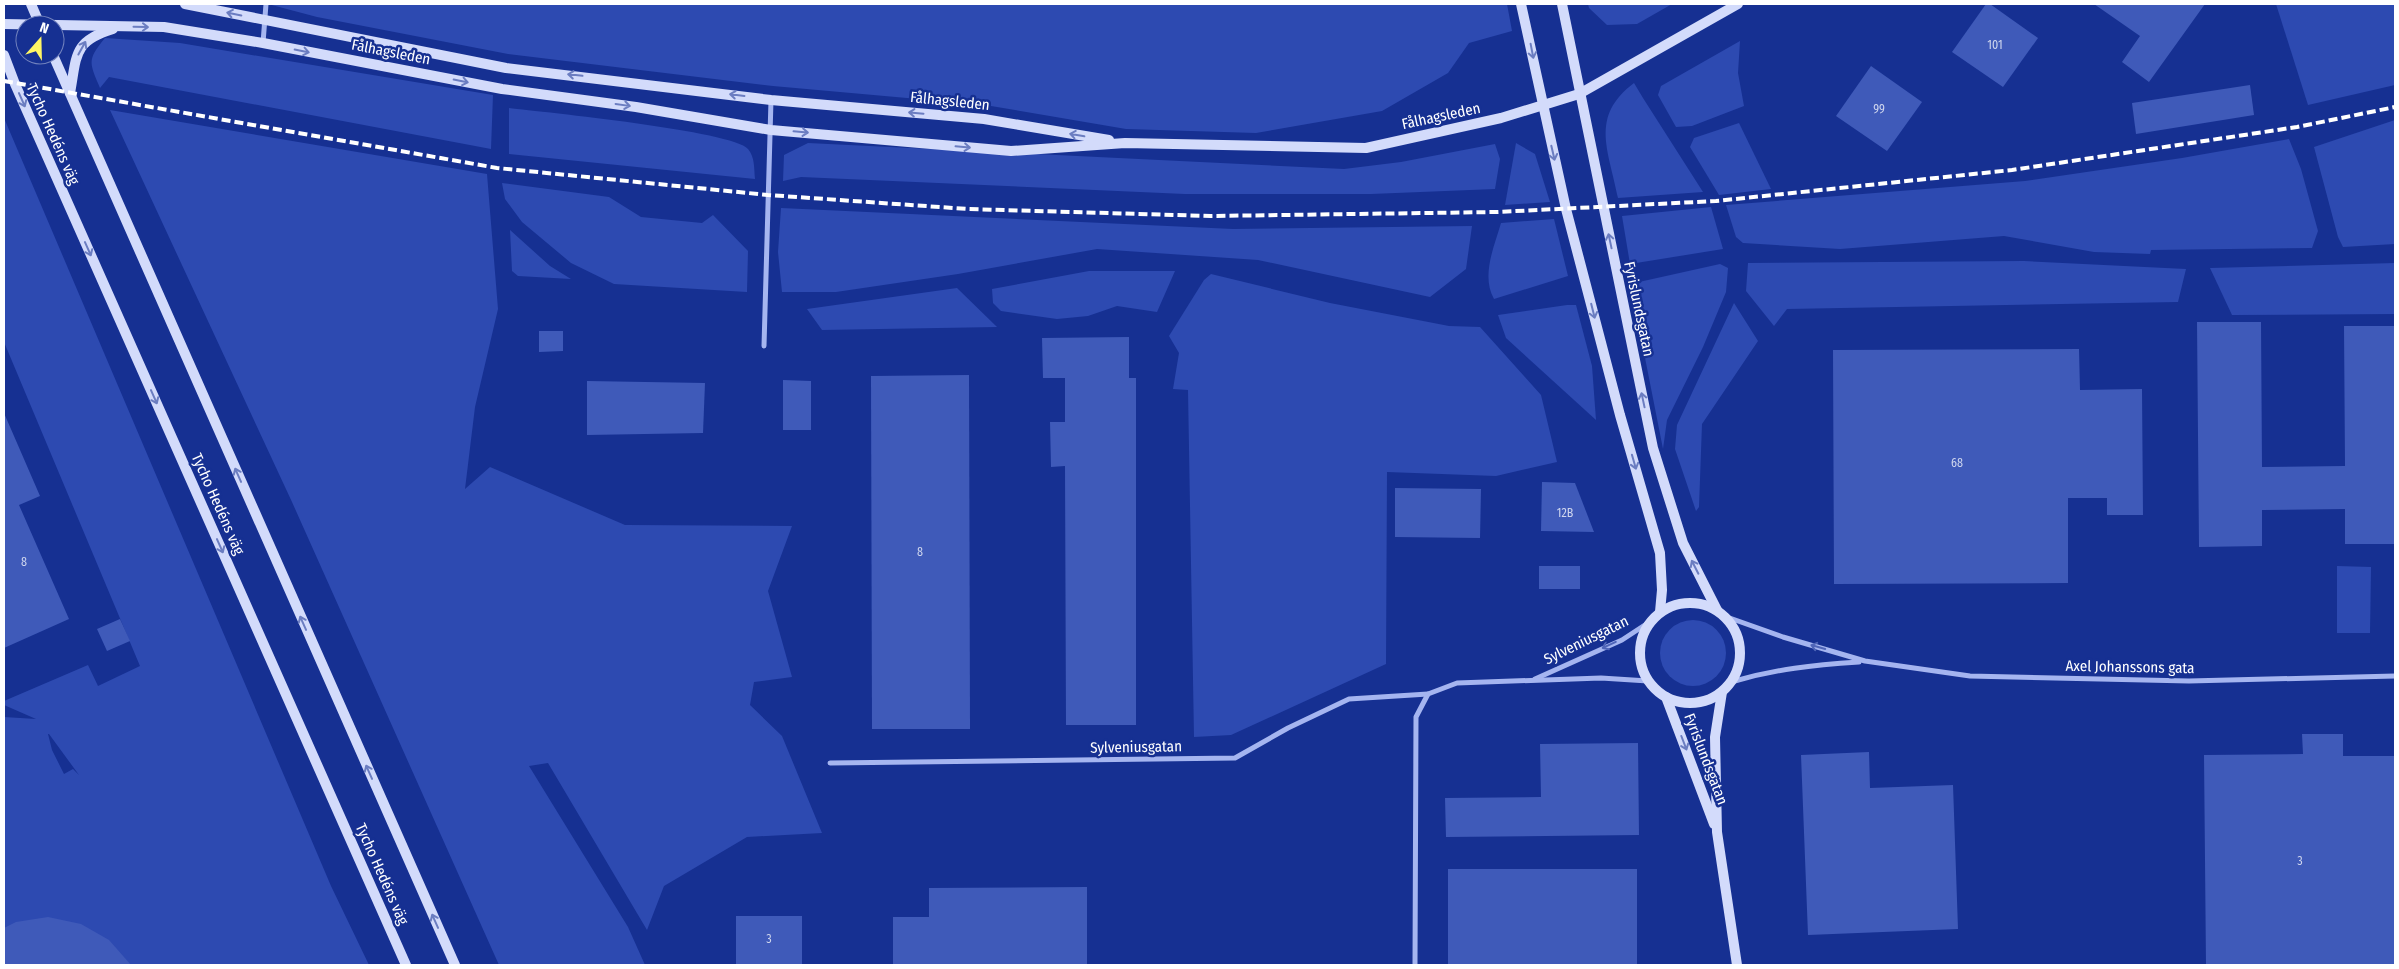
<svg xmlns="http://www.w3.org/2000/svg" width="2399" height="969" font-family="'Fira Sans Condensed',sans-serif">
  <rect width="100%" height="100%" fill="#163092"/>
  <g fill="#2d4ab1" fill-rule="evenodd">
    <path d="M 268,4 L 1507,4 L 1512,31 L 1469,43 L 1448,73 L 1382,111 L 1256,133 L 1126,129 L 985,105 L 773,86 L 508,54 L 317,17 Z"/>
    <path d="M 1588,4 L 1672,4 L 1637,24 L 1607,25 L 1589,8 Z"/>
    <path d="M 2276,4 L 2395,4 L 2395,85 L 2308,105 Z"/>
    <path d="M 105,38 L 180,43 L 493,95 L 491,149 L 109,77 L 100,88 C 89,62 87,60 105,38 Z"/>
    <path d="M 1740,41 L 1738,73 L 1744,106 L 1692,126 L 1676,127 L 1658,95 L 1661,86 Z"/>
    <path d="M 1634,83 L 1643,98 L 1703,192 L 1618,198 C 1609,150 1589,117 1634,83 Z"/>
    <path d="M 509,108 C 543,112 734,131 748,149 C 755,157 754,169 755,179 L 509,154 Z"/>
    <path d="M 110,110 L 487,174 L 498,309 L 475,407 L 465,489 L 490,467 L 625,525 L 792,526 L 768,591 L 792,677 L 754,682 L 750,705 L 782,736 L 822,833 L 747,837 L 664,886 L 647,930 L 548,763 L 529,766 L 628,927 L 645,965 L 499,965 L 292,502 Z"/>
    <path d="M 4,118 L 331,886 L 369,965 L 4,965 L 4,717 L 36,719 L 4,705 L 4,701 L 88,665 L 98,686 L 140,666 L 4,342 ZM 48,734 L 49,734 L 79,775 L 73,769 L 64,774 L 52,750 Z"/>
    <path d="M 2395,120 L 2395,244 L 2343,247 L 2338,237 L 2314,147 Z"/>
    <path d="M 1739,123 L 1771,189 L 1719,195 L 1690,147 L 1694,138 Z"/>
    <path d="M 2289,139 L 2301,169 L 2318,231 L 2312,248 L 2151,250 L 2150,254 L 2094,252 L 2004,236 L 1840,249 L 1743,243 L 1736,237 L 1726,205 L 2025,181 L 2182,158 Z"/>
    <path d="M 808,143 L 1344,169 L 1401,162 L 1495,144 L 1500,159 L 1495,189 L 1371,194 L 1185,194 L 801,177 L 783,181 L 784,155 Z"/>
    <path d="M 1516,143 L 1535,154 L 1550,202 L 1505,205 Z"/>
    <path d="M 502,183 L 609,197 L 641,217 L 702,223 L 713,215 L 748,251 L 747,292 L 614,284 L 571,263 L 522,222 L 505,199 Z"/>
    <path d="M 1711,207 L 1723,249 L 1630,264 L 1622,216 Z"/>
    <path d="M 781,208 L 1233,229 L 1472,226 L 1466,269 L 1430,297 L 1258,260 L 1097,249 L 958,274 L 836,292 L 782,292 L 778,252 Z"/>
    <path d="M 1554,219 L 1568,276 L 1494,299 C 1481,276 1494,247 1501,223 Z"/>
    <path d="M 510,230 L 550,266 L 571,279 L 518,276 L 512,271 Z"/>
    <path d="M 2024,261 L 2186,269 L 2178,302 L 1787,309 L 1774,326 L 1746,291 L 1748,263 Z"/>
    <path d="M 2395,263 L 2395,314 L 2232,315 L 2210,268 Z"/>
    <path d="M 1720,264 L 1728,268 L 1726,292 L 1703,347 L 1667,420 L 1663,449 L 1634,302 L 1639,282 Z"/>
    <path d="M 1089,271 L 1175,271 L 1157,312 L 1117,306 L 1088,316 L 1057,319 L 1001,311 L 993,303 L 992,289 Z"/>
    <path d="M 1211,274 L 1330,303 L 1449,326 L 1480,327 L 1541,395 L 1557,462 L 1496,476 L 1387,472 L 1386,664 L 1231,735 L 1194,737 L 1188,390 L 1173,389 L 1179,353 L 1169,336 L 1204,280 Z"/>
    <path d="M 957,288 L 997,327 L 822,330 L 807,309 Z"/>
    <path d="M 1734,303 L 1758,341 L 1702,424 L 1699,507 L 1696,511 L 1675,449 L 1677,425 Z"/>
    <path d="M 1567,305 L 1576,305 L 1592,366 L 1596,420 L 1506,338 L 1498,315 Z"/>
    <path d="M 2337,566 L 2371,567 L 2370,633 L 2337,633 Z"/>
    <circle cx="1693" cy="653" r="33"/>
  </g>
  <g fill="#3f5ab9">
    <path d="M 1986,4 L 1990,4 L 2038,38 L 2003,87 L 1952,52 Z"/>
    <path d="M 2094,4 L 2205,4 L 2149,82 L 2122,62 L 2140,36 Z"/>
    <path d="M 1871,66 L 1922,102 L 1887,151 L 1836,116 Z"/>
    <path d="M 2250,85 L 2254,115 L 2136,134 L 2132,103 Z"/>
    <path d="M 2197,322 L 2261,322 L 2262,467 L 2345,466 L 2344,326 L 2395,326 L 2395,544 L 2345,544 L 2345,509 L 2262,510 L 2262,546 L 2199,547 Z"/>
    <path d="M 539,331 L 563,331 L 563,351 L 539,352 Z"/>
    <path d="M 1129,337 L 1129,378 L 1136,378 L 1136,725 L 1066,725 L 1065,466 L 1051,467 L 1050,422 L 1065,422 L 1065,378 L 1043,378 L 1042,338 Z"/>
    <path d="M 2079,349 L 2080,390 L 2142,389 L 2143,515 L 2107,515 L 2107,498 L 2068,498 L 2068,583 L 1834,584 L 1833,350 Z"/>
    <path d="M 969,375 L 970,729 L 872,729 L 871,376 Z"/>
    <path d="M 783,380 L 811,381 L 811,430 L 783,430 Z"/>
    <path d="M 587,381 L 705,383 L 703,433 L 587,435 Z"/>
    <path d="M 4,413 L 40,496 L 19,505 L 69,619 L 4,648 Z"/>
    <path d="M 1542,482 L 1575,483 L 1594,532 L 1541,531 Z"/>
    <path d="M 1395,488 L 1481,489 L 1480,538 L 1395,537 Z"/>
    <rect x="1539" y="566" width="41" height="23"/>
    <path d="M 120,619 L 130,641 L 107,651 L 97,629 Z"/>
    <path d="M 2302,734 L 2343,734 L 2343,756 L 2395,756 L 2395,965 L 2206,965 L 2204,755 L 2303,754 Z"/>
    <path d="M 1638,743 L 1639,835 L 1446,837 L 1445,798 L 1541,797 L 1540,744 Z"/>
    <path d="M 1869,752 L 1870,788 L 1953,785 L 1958,929 L 1808,935 L 1801,755 Z"/>
    <rect x="1448" y="869" width="189" height="96"/>
    <path d="M 1087,887 L 1087,965 L 893,965 L 893,917 L 929,917 L 929,888 Z"/>
    <rect x="736" y="916" width="66" height="49"/>
    <path d="M 48,917 L 81,924 L 109,940 L 131,965 L 4,965 L 4,928 L 16,922 Z"/>
  </g>
  <g fill="none" stroke-linecap="round" stroke-linejoin="round">
    <g stroke="#a5b5f0" stroke-width="5">
      <path d="M 263,43 L 266,4"/>
      <path d="M 764,346 L 771,100"/>
      <path d="M 1724,616 L 1783,637 L 1865,661 L 1970,676 L 2189,681 L 2395,676"/>
      <path d="M 1535,679 L 1622,640 L 1651,621"/>
      <path d="M 1731,682 C 1775,669 1814,665 1859,662"/>
      <path d="M 830,763 L 1235,758 L 1288,728 L 1349,699 L 1428,694"/>
      <path d="M 1415,965 L 1416,717 L 1428,694 L 1457,683 L 1601,678 L 1648,681"/>
    </g>
    <g stroke="#d3dbfb" stroke-width="10">
      <path d="M 31,4 L 40,25"/>
      <path d="M 185,4 L 506,68 L 771,100 L 984,119 L 1109,140"/>
      <path d="M 1521,4 L 1566,209 L 1620,415 L 1660,553 L 1662,590 L 1660,612"/>
      <path d="M 1562,4 L 1653,448 L 1683,543 L 1717,610"/>
      <path d="M 4,24 L 164,27 L 263,43 L 502,89 L 636,107 L 771,130 L 1011,151 L 1125,143 L 1366,148 L 1501,118 L 1579,94 L 1738,4"/>
      <path d="M 4,55 L 15,84 L 406,965"/>
      <path d="M 53,55 L 455,965"/>
      <path d="M 70,93 C 77,55 73,41 113,29"/>
      <circle cx="1690" cy="653" r="50"/>
      <path d="M 1722,692 L 1715,737 L 1717,832 L 1737,965"/>
      <path d="M 1666,697 L 1714,824"/>
    </g>
    <path stroke="#fff" stroke-width="4" stroke-dasharray="9 4" stroke-linecap="butt" d="M 4,81 L 497,168 L 768,195 L 968,209 L 1211,216 L 1498,212 L 1716,201 L 2012,170 L 2297,127 L 2395,107"/>
  </g>
  <defs><path id="oneway-shaft" d="M-6 0H5M1.5-3L5.5 0L1.5 3" fill="none" stroke-width="1.6" stroke-linecap="round" stroke-linejoin="round" transform="scale(1.25)"/></defs>
  <g stroke="#6b7dc1">
    <use href="#oneway-shaft" transform="translate(234 14) rotate(-168)"/>
    <use href="#oneway-shaft" transform="translate(141 27) rotate(1)"/>
    <use href="#oneway-shaft" transform="translate(82 48) rotate(-61)"/>
    <use href="#oneway-shaft" transform="translate(302 51) rotate(11)"/>
    <use href="#oneway-shaft" transform="translate(1532 51) rotate(79)"/>
    <use href="#oneway-shaft" transform="translate(575 75) rotate(-174)"/>
    <use href="#oneway-shaft" transform="translate(461 81) rotate(11)"/>
    <use href="#oneway-shaft" transform="translate(737 95) rotate(-173)"/>
    <use href="#oneway-shaft" transform="translate(22 100) rotate(66)"/>
    <use href="#oneway-shaft" transform="translate(623 105) rotate(8)"/>
    <use href="#oneway-shaft" transform="translate(916 113) rotate(-175)"/>
    <use href="#oneway-shaft" transform="translate(801 132) rotate(5)"/>
    <use href="#oneway-shaft" transform="translate(1077 135) rotate(-170)"/>
    <use href="#oneway-shaft" transform="translate(963 147) rotate(5)"/>
    <use href="#oneway-shaft" transform="translate(1553 153) rotate(77)"/>
    <use href="#oneway-shaft" transform="translate(1610 241) rotate(-102)"/>
    <use href="#oneway-shaft" transform="translate(88 249) rotate(66)"/>
    <use href="#oneway-shaft" transform="translate(1593 311) rotate(76)"/>
    <use href="#oneway-shaft" transform="translate(154 397) rotate(66)"/>
    <use href="#oneway-shaft" transform="translate(1643 400) rotate(-102)"/>
    <use href="#oneway-shaft" transform="translate(1634 462) rotate(74)"/>
    <use href="#oneway-shaft" transform="translate(238 475) rotate(-114)"/>
    <use href="#oneway-shaft" transform="translate(220 546) rotate(66)"/>
    <use href="#oneway-shaft" transform="translate(1695 567) rotate(-117)"/>
    <use href="#oneway-shaft" transform="translate(303 623) rotate(-114)"/>
    <use href="#oneway-shaft" transform="translate(1684 743) rotate(69)"/>
    <use href="#oneway-shaft" transform="translate(369 772) rotate(-114)"/>
    <use href="#oneway-shaft" transform="translate(435 921) rotate(-114)"/>
  </g>
  <g stroke="#4f65b8">
    <use href="#oneway-shaft" transform="translate(1609 645) rotate(155)"/>
    <use href="#oneway-shaft" transform="translate(1818 647) rotate(-164)"/>
  </g>
  <g text-anchor="middle" dominant-baseline="central" stroke-width="5" stroke-linejoin="round" paint-order="stroke">
    <g font-size="12" fill="#cfd6ee">
      <text x="1995" y="45">101</text>
      <text x="1879" y="109">99</text>
      <text x="1957" y="463">68</text>
      <text x="1565" y="513">12B</text>
      <text x="920" y="552">8</text>
      <text x="24" y="562">8</text>
      <text x="2300" y="861">3</text>
      <text x="769" y="939">3</text>
    </g>
    <g font-size="15" fill="#fff" stroke="#163092">
      <text transform="translate(391 52) rotate(11)">Fålhagsleden</text>
      <text transform="translate(950 101) rotate(6)">Fålhagsleden</text>
      <text transform="translate(1441 116) rotate(-12)">Fålhagsleden</text>
      <text transform="translate(53 134) rotate(66)">Tycho Hedéns väg</text>
      <text transform="translate(1639 309) rotate(78)">Fyrislundsgatan</text>
      <text transform="translate(218 504) rotate(66)">Tycho Hedéns väg</text>
      <text transform="translate(1586 640) rotate(-26)">Sylveniusgatan</text>
      <text transform="translate(2130 667) rotate(1)">Axel Johanssons gata</text>
      <text transform="translate(1136 747) rotate(-1)">Sylveniusgatan</text>
      <text transform="translate(1706 759) rotate(69)">Fyrislundsgatan</text>
      <text transform="translate(382 874) rotate(66)">Tycho Hedéns väg</text>
    </g>
  </g>
  <rect width="2399" height="969" fill="none" stroke="#ffffff" stroke-width="10"/>
  <g transform="translate(40 40) rotate(20)"><circle r="24" fill="#163092" stroke="#7383be"/>
  <path d="M0-4L9 19L0 12L-9 19Z" fill="#fff664"/>
  <text y="-8" font-size="14" font-weight="bold" text-anchor="middle" fill="#ffffff">N</text>
  </g>
</svg>
